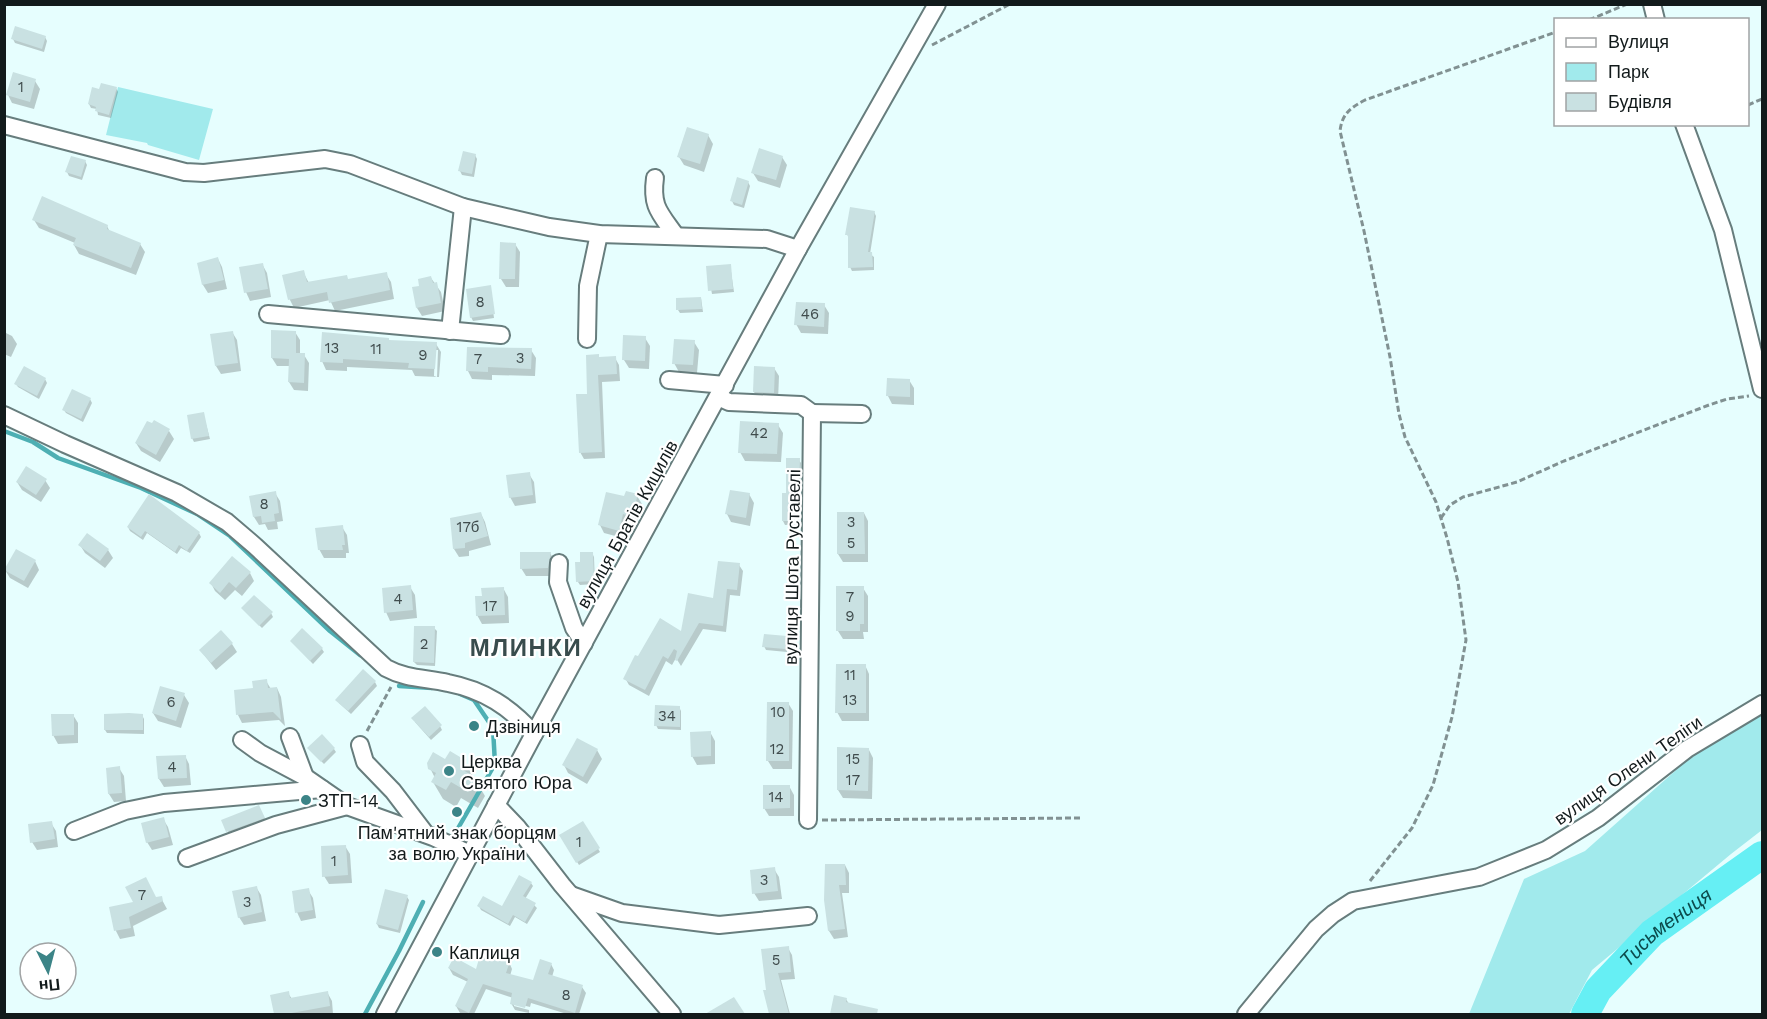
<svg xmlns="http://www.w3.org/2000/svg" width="1767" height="1019" font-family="'Work Sans',sans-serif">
  <rect width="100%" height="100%" fill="#e6fefe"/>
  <g fill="#a1eaec">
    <path d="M 118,87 L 213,109 L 199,160 L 148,145 L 147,143 L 106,135 Z"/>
    <path d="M 1762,711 L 1762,830 L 1731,854 L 1592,970 L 1569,1014 L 1469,1014 L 1524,879 L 1585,851 L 1720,731 Z"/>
  </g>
  <g fill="#0003" fill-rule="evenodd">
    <path d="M 45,37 L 47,41 L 44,52 L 15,43 L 13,39 Z"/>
    <path d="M 35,81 L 40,89 L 34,109 L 12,103 L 8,95 Z"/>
    <path d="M 116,88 L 118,92 L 111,118 L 98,115 L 97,109 L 91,108 L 89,104 L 100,90 Z"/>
    <path d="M 708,135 L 713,144 L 704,172 L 684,165 L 679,157 Z"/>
    <path d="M 475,155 L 477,159 L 474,177 L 462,175 L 460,171 Z"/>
    <path d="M 782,157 L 787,165 L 780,188 L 758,181 L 753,173 Z"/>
    <path d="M 85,161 L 87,165 L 82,180 L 69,176 L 67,172 Z"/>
    <path d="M 748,182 L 750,186 L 744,208 L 734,205 L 732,201 Z"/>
    <path d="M 874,212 L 876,216 L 870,254 L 874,257 L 874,270 L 852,271 L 850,267 L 849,239 L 847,234 Z"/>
    <path d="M 34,220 L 107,226 L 110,232 L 140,244 L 145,252 L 136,275 L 79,254 L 74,245 L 75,243 L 39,228 Z"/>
    <path d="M 515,244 L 520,252 L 519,287 L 506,287 L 501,279 Z"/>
    <path d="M 218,259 L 222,267 L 227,289 L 208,293 L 203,285 L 199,264 Z"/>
    <path d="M 262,264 L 267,273 L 271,297 L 250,301 L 246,292 Z"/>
    <path d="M 730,265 L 734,292 L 712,294 L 707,268 Z"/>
    <path d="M 303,272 L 309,283 L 349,281 L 386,274 L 391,282 L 394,299 L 335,311 L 330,300 L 294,308 L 290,300 L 284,276 Z"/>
    <path d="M 431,278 L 441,292 L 445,311 L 422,316 L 417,308 L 421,287 Z"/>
    <path d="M 490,289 L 494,318 L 473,321 L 471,317 Z"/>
    <path d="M 701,298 L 703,312 L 680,313 L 678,310 Z"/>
    <path d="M 824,305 L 829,313 L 828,334 L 801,333 L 796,324 Z"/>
    <path d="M 4,332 L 12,336 L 17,344 L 11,357 L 4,354 Z"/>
    <path d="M 232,332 L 237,340 L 241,371 L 221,374 L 216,366 Z"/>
    <path d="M 295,332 L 300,340 L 300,354 L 304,355 L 309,363 L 308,391 L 294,390 L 289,382 L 290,366 L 277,366 L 272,358 Z"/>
    <path d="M 645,338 L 650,346 L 649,369 L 629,368 L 624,360 Z"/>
    <path d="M 389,342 L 436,344 L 441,352 L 439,377 L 415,376 L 412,370 L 347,367 L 347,371 L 326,370 L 322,361 ZM 435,350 L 438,350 L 437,377 L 434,376 Z"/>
    <path d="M 694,342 L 699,350 L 697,373 L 679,372 L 674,363 Z"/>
    <path d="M 531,350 L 536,358 L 535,376 L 492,375 L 492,380 L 472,379 L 468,371 Z"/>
    <path d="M 615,358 L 619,365 L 620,381 L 602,382 L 605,458 L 584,459 L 580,452 L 589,395 L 600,359 Z"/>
    <path d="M 755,368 L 774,368 L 779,376 L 778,401 L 759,400 L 754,392 Z"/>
    <path d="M 45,379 L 47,383 L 39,399 L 18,387 L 16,384 Z"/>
    <path d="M 909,380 L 914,388 L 914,405 L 892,404 L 888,396 Z"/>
    <path d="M 90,399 L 92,403 L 83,422 L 66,413 L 64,410 Z"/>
    <path d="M 203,413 L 210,439 L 194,442 L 192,438 Z"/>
    <path d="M 778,425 L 783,433 L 781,462 L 745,461 L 740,452 Z"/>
    <path d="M 169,431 L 174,439 L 160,462 L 141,451 L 136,443 Z"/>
    <path d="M 799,460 L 801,463 L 799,524 L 785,525 L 783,521 L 787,494 Z"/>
    <path d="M 529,474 L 534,482 L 536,503 L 515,506 L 510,497 Z"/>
    <path d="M 45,480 L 50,488 L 41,502 L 22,490 L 17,482 Z"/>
    <path d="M 275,493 L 280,501 L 283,521 L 277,522 L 278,529 L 268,530 L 265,524 L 259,525 L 254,517 L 251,497 Z"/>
    <path d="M 749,494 L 754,503 L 750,526 L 731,522 L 727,514 Z"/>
    <path d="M 150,496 L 199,533 L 201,537 L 190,553 L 181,548 L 177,554 L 147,533 L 143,540 L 130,531 L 128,527 Z"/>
    <path d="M 637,496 L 642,504 L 637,524 L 627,522 L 623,538 L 604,533 L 600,525 L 625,498 Z"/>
    <path d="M 864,513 L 868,521 L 868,562 L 843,562 L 838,554 Z"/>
    <path d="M 481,514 L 485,522 L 491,545 L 469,551 L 469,556 L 459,557 L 454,549 Z"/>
    <path d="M 342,527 L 347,535 L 349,553 L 346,553 L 346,558 L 324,558 L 319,549 Z"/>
    <path d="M 80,545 L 108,550 L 113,558 L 105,568 L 85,553 Z"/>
    <path d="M 550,553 L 555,561 L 552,576 L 526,576 L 521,568 Z"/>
    <path d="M 592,553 L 594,557 L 595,584 L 580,585 L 578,582 Z"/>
    <path d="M 35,561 L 39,570 L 28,588 L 10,578 L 5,570 Z"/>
    <path d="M 739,565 L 743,571 L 740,596 L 730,595 L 726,632 L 703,629 L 681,666 L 676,658 L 672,665 L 666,661 L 649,696 L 629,685 L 625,678 L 638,658 L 682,633 L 714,600 Z"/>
    <path d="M 250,573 L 254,581 L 242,596 L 235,590 L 225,600 L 215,591 L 211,583 Z"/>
    <path d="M 410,587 L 415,595 L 417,618 L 390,621 L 386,612 Z"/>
    <path d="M 503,588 L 508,597 L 509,623 L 482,624 L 477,615 L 483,597 Z"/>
    <path d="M 838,588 L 863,588 L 868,596 L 868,632 L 863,632 L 864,639 L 843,639 L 838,631 Z"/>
    <path d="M 243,609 L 271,613 L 273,617 L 262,628 Z"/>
    <path d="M 434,628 L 437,631 L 435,666 L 417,665 L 414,662 Z"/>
    <path d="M 786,637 L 788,641 L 787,652 L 766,650 L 764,646 Z"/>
    <path d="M 292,642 L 322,649 L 324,652 L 313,664 Z"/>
    <path d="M 232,644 L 237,652 L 216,670 L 201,651 Z"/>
    <path d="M 865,665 L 869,674 L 869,721 L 842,721 L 837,712 Z"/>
    <path d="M 266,681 L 271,689 L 277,688 L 281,697 L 285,726 L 279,720 L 242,723 L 238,715 L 255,690 Z"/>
    <path d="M 375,682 L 377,686 L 351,714 L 339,703 Z"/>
    <path d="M 184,695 L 189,703 L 181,728 L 158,721 L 153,713 Z"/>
    <path d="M 788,703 L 793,711 L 792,769 L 773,769 L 768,761 Z"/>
    <path d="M 679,707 L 681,711 L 681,730 L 658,729 L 656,725 Z"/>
    <path d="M 73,715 L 78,723 L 78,743 L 58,744 L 53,735 Z"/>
    <path d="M 142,715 L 144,719 L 144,734 L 107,733 L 105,730 Z"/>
    <path d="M 415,722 L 440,726 L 442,730 L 431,740 Z"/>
    <path d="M 710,732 L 715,741 L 715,764 L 697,765 L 692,756 Z"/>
    <path d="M 334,749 L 336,752 L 324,764 L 311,751 Z"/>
    <path d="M 597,750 L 602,759 L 587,784 L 568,773 L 564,765 Z"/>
    <path d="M 869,750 L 873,758 L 872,799 L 843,798 L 838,790 Z"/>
    <path d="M 185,756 L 189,764 L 191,785 L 164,787 L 159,779 Z"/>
    <path d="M 445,761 L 464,761 L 485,796 L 478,808 L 461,798 L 456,807 L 443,799 L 433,782 L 435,778 L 430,768 Z"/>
    <path d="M 119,768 L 124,776 L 126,801 L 114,802 L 109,794 Z"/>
    <path d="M 789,786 L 794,795 L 794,816 L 769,816 L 764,808 Z"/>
    <path d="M 263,815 L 268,826 L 232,840 L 223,820 Z"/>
    <path d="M 163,819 L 168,827 L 173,845 L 152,850 L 147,842 Z"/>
    <path d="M 51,823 L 56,831 L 58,847 L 37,850 L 32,842 Z"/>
    <path d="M 583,823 L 600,852 L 579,865 L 561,836 Z"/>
    <path d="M 345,846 L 350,854 L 352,883 L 329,884 L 324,876 Z"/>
    <path d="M 845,865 L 849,873 L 849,893 L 842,893 L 848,937 L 834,939 L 829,931 L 825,900 Z"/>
    <path d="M 774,869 L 779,877 L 782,899 L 759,901 L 754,893 Z"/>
    <path d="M 531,883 L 533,886 L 525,899 L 534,905 L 537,908 L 527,924 L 515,917 L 510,926 L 481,910 L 479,906 L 502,908 Z"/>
    <path d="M 256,887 L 261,895 L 266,921 L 244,925 L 239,917 Z"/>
    <path d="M 308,890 L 313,898 L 316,918 L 301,921 L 297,912 Z"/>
    <path d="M 407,897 L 409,900 L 400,933 L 379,928 L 377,924 Z"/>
    <path d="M 161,898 L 167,909 L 133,926 L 135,936 L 120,939 L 116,931 L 111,909 Z"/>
    <path d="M 788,948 L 792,955 L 795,979 L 781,980 L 790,1014 L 771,1014 L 765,992 L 767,991 Z"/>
    <path d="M 509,962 L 512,969 L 510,976 L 534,982 L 551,964 L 554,970 L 552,977 L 582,987 L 586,993 L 579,1014 L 567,1014 L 531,1003 L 530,1007 L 514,1003 L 514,1006 L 529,1010 L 529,1013 L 515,1010 L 511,1003 L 513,998 L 486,989 L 474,1014 L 460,1013 L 456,1006 L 468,982 L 453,975 L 449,968 L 477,971 Z"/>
    <path d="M 327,992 L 332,1001 L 333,1014 L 276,1014 L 272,996 L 288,993 L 292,999 Z"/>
    <path d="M 836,997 L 846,999 L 849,1004 L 868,1008 L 871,1014 L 832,1014 Z"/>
  </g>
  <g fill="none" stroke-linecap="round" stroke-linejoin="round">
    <g stroke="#4dafb3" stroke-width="4.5">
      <path d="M 4,431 L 33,442 L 58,458 L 141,488 L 197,514 L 230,536 L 330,631 L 360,655"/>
      <path d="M 399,686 L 432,688"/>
      <path d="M 457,830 L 495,764 L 493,728 L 474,700 L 460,694"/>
      <path d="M 365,1014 L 399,951 L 423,902"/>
    </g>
    <path stroke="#66eff4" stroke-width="28" id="s1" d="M 1585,1014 L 1598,990 L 1652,933 L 1762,855"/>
  </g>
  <g fill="#c9e1e2">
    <path d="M 15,26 L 46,36 L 42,49 L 11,39 Z"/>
    <path d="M 13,72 L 36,79 L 30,102 L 6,95 Z"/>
    <path d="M 101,83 L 117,87 L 109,115 L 95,111 L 96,107 L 88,104 L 92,87 L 99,89 Z"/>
    <path d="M 687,127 L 709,134 L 700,164 L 677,157 Z"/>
    <path d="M 759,148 L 783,156 L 776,180 L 751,173 Z"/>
    <path d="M 463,151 L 476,154 L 472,174 L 458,171 Z"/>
    <path d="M 71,156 L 86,160 L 81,177 L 65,172 Z"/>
    <path d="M 737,177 L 749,181 L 742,205 L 730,201 Z"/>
    <path d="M 42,196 L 108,225 L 107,229 L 141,243 L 131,268 L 73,245 L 76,238 L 32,220 Z"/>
    <path d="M 850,207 L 875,211 L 868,252 L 872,252 L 873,267 L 848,268 L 848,235 L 845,235 Z"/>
    <path d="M 500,242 L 516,243 L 515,279 L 499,279 Z"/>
    <path d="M 218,257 L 224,280 L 202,285 L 197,263 Z"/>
    <path d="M 263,263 L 268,289 L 244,293 L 239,267 Z"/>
    <path d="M 731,264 L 733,289 L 708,291 L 706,266 Z"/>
    <path d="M 304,270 L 307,282 L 347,275 L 348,279 L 387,272 L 390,290 L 329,303 L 327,292 L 288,300 L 282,275 Z"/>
    <path d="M 431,276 L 433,283 L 437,282 L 441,303 L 416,308 L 412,287 L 419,286 L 418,279 Z"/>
    <path d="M 491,285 L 495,314 L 470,318 L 466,289 Z"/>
    <path d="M 701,297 L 702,309 L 676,310 L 676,298 Z"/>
    <path d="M 796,302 L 825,303 L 824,327 L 794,325 Z"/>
    <path d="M 271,330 L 296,331 L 296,353 L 305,353 L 304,383 L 288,382 L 289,359 L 271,358 Z"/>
    <path d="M 233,331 L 238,363 L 215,366 L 210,334 Z"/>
    <path d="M 322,332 L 389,338 L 389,340 L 437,342 L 435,369 L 408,368 L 409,363 L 343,359 L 343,363 L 320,362 Z"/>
    <path d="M 623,335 L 646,336 L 645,361 L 622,360 Z"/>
    <path d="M 674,339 L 695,340 L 693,365 L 672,364 Z"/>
    <path d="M 467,347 L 532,348 L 531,369 L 488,367 L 488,372 L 466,371 Z"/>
    <path d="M 599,354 L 599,357 L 616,356 L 617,374 L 598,375 L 602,452 L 579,453 L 576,394 L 587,394 L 586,355 Z"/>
    <path d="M 24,366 L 46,378 L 37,396 L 14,384 Z"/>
    <path d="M 754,366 L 775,367 L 774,393 L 753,392 Z"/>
    <path d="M 887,378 L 910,379 L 910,397 L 886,396 Z"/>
    <path d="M 72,389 L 91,398 L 81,419 L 62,410 Z"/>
    <path d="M 204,412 L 209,436 L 191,439 L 187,415 Z"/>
    <path d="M 154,420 L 170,429 L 156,455 L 135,443 L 147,421 L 152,423 Z"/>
    <path d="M 740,421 L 779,423 L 777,454 L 738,453 Z"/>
    <path d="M 786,458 L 800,458 L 798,521 L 782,521 L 782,493 L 786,493 Z"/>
    <path d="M 26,466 L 47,479 L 36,495 L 16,482 Z"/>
    <path d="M 530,472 L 533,495 L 509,498 L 506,475 Z"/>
    <path d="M 730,490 L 750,493 L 746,518 L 725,514 Z"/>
    <path d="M 276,491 L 279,513 L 274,514 L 275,521 L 262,523 L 261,516 L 253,517 L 249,496 Z"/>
    <path d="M 626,491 L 638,494 L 632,517 L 623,514 L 619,531 L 598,525 L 606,492 L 624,496 Z"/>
    <path d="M 149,494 L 200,532 L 187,551 L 179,545 L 175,552 L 145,531 L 141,537 L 127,527 Z"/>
    <path d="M 481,512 L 488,536 L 465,543 L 465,548 L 453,549 L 450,518 Z"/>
    <path d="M 837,512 L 864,512 L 865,554 L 837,554 Z"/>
    <path d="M 343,525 L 345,545 L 342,545 L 343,550 L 318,550 L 315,528 Z"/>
    <path d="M 87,533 L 109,549 L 100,561 L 78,545 Z"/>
    <path d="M 16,549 L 36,560 L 24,581 L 4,570 Z"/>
    <path d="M 520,552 L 551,552 L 548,568 L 520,569 Z"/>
    <path d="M 580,552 L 593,552 L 594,581 L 576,582 L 575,562 L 580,562 Z"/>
    <path d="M 232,556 L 251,572 L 236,588 L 229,582 L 220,593 L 209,583 Z"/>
    <path d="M 718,561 L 740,563 L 737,590 L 727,589 L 723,626 L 699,623 L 677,661 L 675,660 L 677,651 L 674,649 L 668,659 L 663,656 L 645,690 L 623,679 L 635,655 L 638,656 L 660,618 L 681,631 L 688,593 L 713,598 Z"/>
    <path d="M 411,585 L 413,610 L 384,613 L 382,588 Z"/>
    <path d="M 836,586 L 864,586 L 864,624 L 860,624 L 860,631 L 836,631 Z"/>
    <path d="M 504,587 L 505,615 L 476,616 L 475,596 L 482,596 L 481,588 Z"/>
    <path d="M 254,595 L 273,612 L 259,626 L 241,608 Z"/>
    <path d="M 414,626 L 435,626 L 434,663 L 413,662 Z"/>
    <path d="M 302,628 L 323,648 L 310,661 L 290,641 Z"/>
    <path d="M 221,630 L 233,643 L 211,663 L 199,650 Z"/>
    <path d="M 764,634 L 787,636 L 785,649 L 762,647 Z"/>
    <path d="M 836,664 L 866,664 L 866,713 L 835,713 Z"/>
    <path d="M 363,669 L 376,681 L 348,711 L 335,700 Z"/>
    <path d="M 267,679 L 268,688 L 277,687 L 281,720 L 273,712 L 236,715 L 234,690 L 253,688 L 252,681 Z"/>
    <path d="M 160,686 L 185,693 L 176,721 L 152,713 Z"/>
    <path d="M 767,702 L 789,702 L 789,761 L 766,761 Z"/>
    <path d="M 655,705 L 680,706 L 680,727 L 654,726 Z"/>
    <path d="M 425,706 L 442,725 L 429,737 L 411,718 Z"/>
    <path d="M 129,713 L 143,714 L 143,730 L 104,730 L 104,714 Z"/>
    <path d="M 51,714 L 74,714 L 74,735 L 52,736 Z"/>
    <path d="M 711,731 L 711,756 L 691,757 L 690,732 Z"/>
    <path d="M 322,734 L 335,748 L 321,762 L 307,748 Z"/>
    <path d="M 577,738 L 598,749 L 583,777 L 562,765 Z"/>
    <path d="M 837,747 L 869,748 L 868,791 L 837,790 Z"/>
    <path d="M 450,751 L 465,760 L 460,768 L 476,778 L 468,792 L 451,782 L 446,790 L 431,782 L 436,773 L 428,769 L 427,763 L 433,752 L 445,759 Z"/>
    <path d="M 186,755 L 187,778 L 158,779 L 156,756 Z"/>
    <path d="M 120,766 L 122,793 L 108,794 L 106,768 Z"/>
    <path d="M 763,785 L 790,785 L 790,808 L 763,809 Z"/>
    <path d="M 259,805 L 265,818 L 226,832 L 221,820 Z"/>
    <path d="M 164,817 L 169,837 L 146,843 L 141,823 Z"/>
    <path d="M 52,821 L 55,839 L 30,843 L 28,824 Z"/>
    <path d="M 583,821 L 600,848 L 576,863 L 559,835 Z"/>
    <path d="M 346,845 L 348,875 L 322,877 L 321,846 Z"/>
    <path d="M 825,864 L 845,864 L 846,885 L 839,885 L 845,929 L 828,931 L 824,900 Z"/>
    <path d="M 775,867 L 778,891 L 752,894 L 750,870 Z"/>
    <path d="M 519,875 L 532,882 L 523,896 L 536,903 L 525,922 L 513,915 L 508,924 L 477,906 L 483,896 L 502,906 Z"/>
    <path d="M 146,877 L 156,897 L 162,896 L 163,901 L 129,917 L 131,928 L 114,931 L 109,907 L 133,902 L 125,887 Z"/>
    <path d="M 257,886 L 262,912 L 238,918 L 232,891 Z"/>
    <path d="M 309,888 L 313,910 L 295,913 L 292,891 Z"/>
    <path d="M 385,889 L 408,895 L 398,930 L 376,924 Z"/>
    <path d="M 789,946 L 791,972 L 778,973 L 789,1014 L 769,1014 L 763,990 L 766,990 L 761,949 Z"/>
    <path d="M 481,952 L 510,961 L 506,973 L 533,980 L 540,959 L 552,963 L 548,974 L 583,985 L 575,1013 L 528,998 L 525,1008 L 510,1004 L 512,993 L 483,984 L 469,1013 L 455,1006 L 468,979 L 448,968 L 454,957 L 476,969 Z"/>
    <path d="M 289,991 L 290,998 L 328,991 L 330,1006 L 286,1014 L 274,1014 L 270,995 Z"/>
    <path d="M 834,995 L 847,998 L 846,1002 L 878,1009 L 877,1014 L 830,1014 Z"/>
    <path d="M 734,997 L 745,1014 L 705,1014 Z"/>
  </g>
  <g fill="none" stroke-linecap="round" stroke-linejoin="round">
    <defs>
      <g id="minor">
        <path d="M 1652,4 L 1656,20"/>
        <path d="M 1684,124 L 1723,230 L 1762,389"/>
        <path d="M 4,125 L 185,172 L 204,173 L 325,159 L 350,164 L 463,207 L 549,227 L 599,234 L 767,239 L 798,249"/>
        <path d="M 655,178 C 651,207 660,213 676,236"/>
        <path d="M 268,314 L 501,335"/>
        <path d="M 450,331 L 463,207"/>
        <path d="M 587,339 L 588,286 L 599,234"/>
        <path d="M 669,380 L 725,385"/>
        <path d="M 718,397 L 729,402 L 801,405 L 812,413 L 808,820"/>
        <path d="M 812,413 L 862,414"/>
        <path d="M 4,415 L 65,444 L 177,493 L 227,522 L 255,546 L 386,668 C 406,679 426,678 448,683 C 484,690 510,707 534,734"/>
        <path d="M 559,563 L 558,582 L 574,628 L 584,643"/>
        <path d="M 290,737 L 305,777"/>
        <path d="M 242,740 L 260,753 L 305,777 L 347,806 L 433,837 L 470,854"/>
        <path d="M 360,745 L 365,762 L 393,791 L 425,833"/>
        <path d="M 496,805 L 517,827 L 562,885 L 672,1014"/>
        <path d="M 74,831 L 125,811 L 164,803 L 322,789"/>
        <path d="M 187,858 L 276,825 L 347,806"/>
        <path d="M 571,895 L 622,913 L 719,925 L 808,916"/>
        <path d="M 385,1014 L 534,734 L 798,249 L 937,4"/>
        <path d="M 1246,1014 L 1316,929 L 1333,914 L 1353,901 L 1479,877 L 1546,850 L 1598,818 L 1687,749 L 1762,704"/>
      </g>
    </defs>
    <use href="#minor" stroke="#677d7d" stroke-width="20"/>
    <g stroke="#819192" stroke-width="3" stroke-dasharray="6 3" stroke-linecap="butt">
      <path d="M 1589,20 L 1627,4"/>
      <path d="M 932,45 L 1010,4"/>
      <path d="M 1748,105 L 1762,99"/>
      <path d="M 1441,518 L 1450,505 L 1463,497 L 1517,482 L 1564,461 L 1709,405 L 1727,399 L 1749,396"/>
      <path d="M 367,731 L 391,687"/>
      <path d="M 822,820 L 1080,818"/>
      <path d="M 1370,881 L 1412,828 L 1433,785 L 1452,717 L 1466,640 L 1458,582 L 1447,538 L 1436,502 L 1405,437 L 1399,414 L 1390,357 L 1364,231 L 1340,131 C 1342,114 1350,108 1365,100 L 1556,32"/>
    </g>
    <use href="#minor" stroke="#fff" stroke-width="16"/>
  </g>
  <g fill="#3c8487" stroke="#fff" stroke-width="2">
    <circle cx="474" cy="726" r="6"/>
    <circle cx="449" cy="771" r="6"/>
    <circle cx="306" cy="800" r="6"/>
    <circle cx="457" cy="812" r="6"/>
    <circle cx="437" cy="952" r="6"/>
  </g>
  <g text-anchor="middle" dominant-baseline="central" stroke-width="4.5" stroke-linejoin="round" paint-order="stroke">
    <g font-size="15" fill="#404c4d">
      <text x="21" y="87">1</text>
      <text x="480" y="302">8</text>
      <text x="810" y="314">46</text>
      <text x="332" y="348">13</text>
      <text x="376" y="349">11</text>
      <text x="423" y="355">9</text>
      <text x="520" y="358">3</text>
      <text x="478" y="359">7</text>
      <text x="759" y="433">42</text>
      <text x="264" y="504">8</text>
      <text x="851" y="522">3</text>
      <text x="468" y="527">17б</text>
      <text x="851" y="543">5</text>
      <text x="850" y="597">7</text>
      <text x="398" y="599">4</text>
      <text x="490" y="606">17</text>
      <text x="850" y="616">9</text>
      <text x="424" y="644">2</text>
      <text x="850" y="675">11</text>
      <text x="850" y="700">13</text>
      <text x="171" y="702">6</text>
      <text x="778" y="712">10</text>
      <text x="667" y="716">34</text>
      <text x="777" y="749">12</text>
      <text x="853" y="759">15</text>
      <text x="172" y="767">4</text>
      <text x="853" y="780">17</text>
      <text x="776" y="797">14</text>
      <text x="579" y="842">1</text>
      <text x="334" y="861">1</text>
      <text x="764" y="880">3</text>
      <text x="142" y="895">7</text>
      <text x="247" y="902">3</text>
      <text x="776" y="960">5</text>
      <text x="566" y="995">8</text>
    </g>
    <g font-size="18" fill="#121a1b" stroke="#fff">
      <text transform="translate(627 524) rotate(-61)">вулиця Братів Кицилів</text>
      <text transform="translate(792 567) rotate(-89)">вулиця Шота Руставелі</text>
      <text transform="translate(1628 770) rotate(-35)">вулиця Олени Теліги</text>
    </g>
    <g font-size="18" fill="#121a1b" stroke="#fff" text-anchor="start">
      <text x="486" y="726">Дзвіниця</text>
      <text x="461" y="761">Церква<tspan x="461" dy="21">Святого Юра</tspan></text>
      <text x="318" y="800">ЗТП-14</text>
      <text x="457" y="832" text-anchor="middle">Пам'ятний знак борцям<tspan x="457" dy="21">за волю України</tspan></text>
      <text x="449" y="952">Каплиця</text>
    </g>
    <g font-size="20" font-style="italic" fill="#0c4b4d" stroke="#fff">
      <text stroke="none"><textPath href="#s1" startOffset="120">Тисьмениця</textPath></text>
    </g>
    <g font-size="24" font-weight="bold" letter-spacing="1.5" fill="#384c4d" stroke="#fff">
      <text x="526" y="648">МЛИНКИ</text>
    </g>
  </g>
  <rect width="1767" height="1019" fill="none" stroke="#121a1b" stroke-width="12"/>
  <rect x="1554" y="18" width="195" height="108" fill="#ffffff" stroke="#a0a3a4" stroke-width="1.5"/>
  <rect x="1566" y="38" width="30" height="9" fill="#ffffff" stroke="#a0a3a4" stroke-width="1.5"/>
  <text x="1608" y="48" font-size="18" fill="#121a1b">Вулиця</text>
  <rect x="1566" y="63" width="30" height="18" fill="#a1eaec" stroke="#a0a3a4" stroke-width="1.5"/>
  <text x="1608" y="78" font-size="18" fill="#121a1b">Парк</text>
  <rect x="1566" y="93" width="30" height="18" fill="#c9e1e2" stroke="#a0a3a4" stroke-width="1.5"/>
  <text x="1608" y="108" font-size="18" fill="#121a1b">Будівля</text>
  <g transform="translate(48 971) rotate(174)"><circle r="28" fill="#ffffff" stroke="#a0a3a4" stroke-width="1.5"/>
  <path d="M0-4.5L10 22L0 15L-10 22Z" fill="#3c8487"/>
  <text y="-9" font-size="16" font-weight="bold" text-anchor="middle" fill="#121a1b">Пн</text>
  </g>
</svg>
